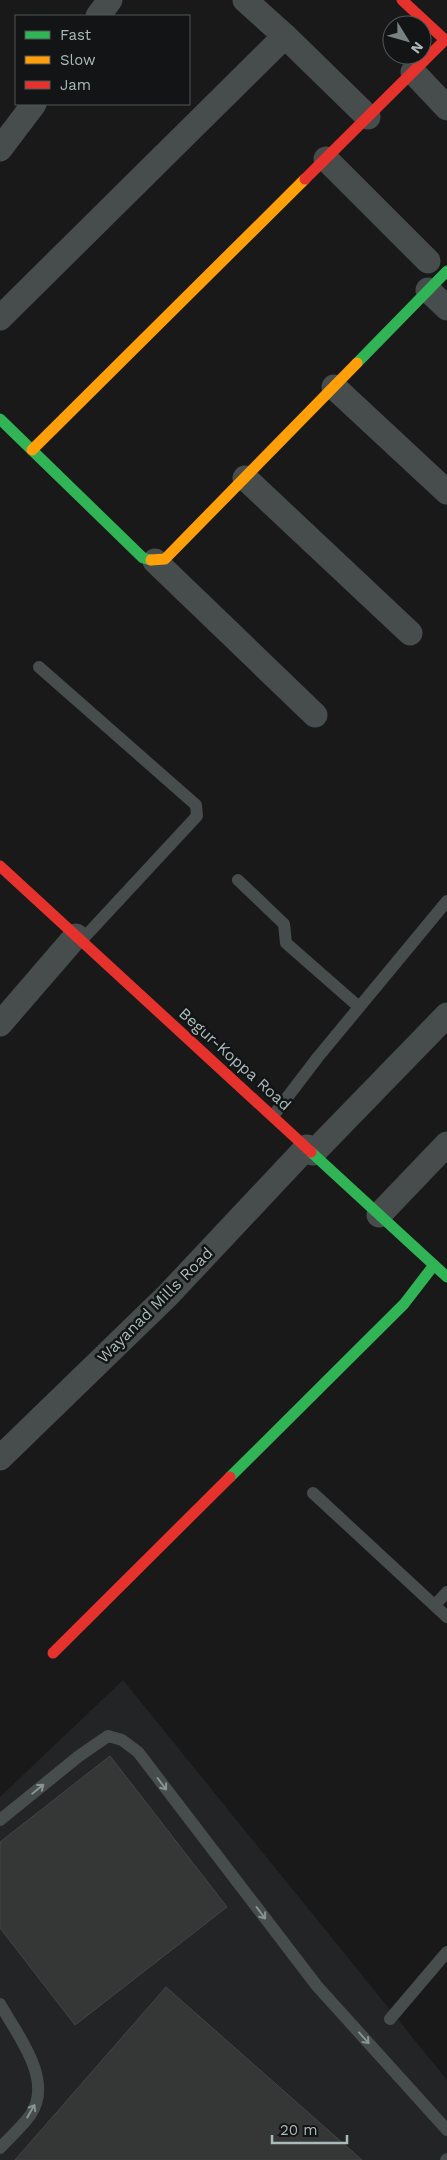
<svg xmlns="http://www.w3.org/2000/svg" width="447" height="2160" font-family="'Work Sans',sans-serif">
  <rect width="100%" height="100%" fill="#191919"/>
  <path fill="#232425" d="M 123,1680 L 447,2080 L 447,2160 L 0,2160 L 0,1797 Z"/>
  <g fill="#353737" stroke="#414545">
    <path d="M 110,1756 L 227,1907 L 75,2025 L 0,1928 L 0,1842 Z"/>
    <path d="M 166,1987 L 362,2160 L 15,2160 Z"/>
  </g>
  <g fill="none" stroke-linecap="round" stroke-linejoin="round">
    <g stroke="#474c4c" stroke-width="12">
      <path d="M 39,667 L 196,805 L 197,816 L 81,941"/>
      <path d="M 238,880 L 284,924 L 286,943 L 359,1007"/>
      <path d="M 273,1116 L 318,1057 L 447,901"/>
      <path d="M 313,1493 L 447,1617"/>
      <path d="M 435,1605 L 447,1592"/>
      <path d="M 0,1820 L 79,1756 L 108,1736 L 122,1740 L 138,1752 L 317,1986 L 447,2130"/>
      <path d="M 0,2004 C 16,2033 54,2079 31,2114 C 23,2126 10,2137 0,2148"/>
      <path d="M 390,2019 L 447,1952"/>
      <path d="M 446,2160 L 447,2159"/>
    </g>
    <g stroke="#474c4c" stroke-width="25">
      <path d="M 245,0 L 285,36"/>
      <path d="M 98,16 L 110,0"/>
      <path d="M 413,72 L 447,108"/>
      <path d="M 0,149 L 34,104"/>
      <path d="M 326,159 L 428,261"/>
      <path d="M 428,290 L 447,308"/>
      <path d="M 0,318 L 285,36 L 368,117"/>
      <path d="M 334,387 L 447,492"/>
      <path d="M 245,478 L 410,633"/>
      <path d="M 155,561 L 315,715"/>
      <path d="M 0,1024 L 76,936"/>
      <path d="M 313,1153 L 447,1015"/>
      <path d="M 379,1215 L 447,1144"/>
      <path d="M 0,1458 L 168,1295 L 307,1147"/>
    </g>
    <g stroke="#30b455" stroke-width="11">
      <path d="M 357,363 L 447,271"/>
      <path d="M 0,419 L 143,558 L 151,560"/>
      <path d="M 311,1152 L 447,1277"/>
      <path d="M 230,1477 L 404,1304 L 434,1265"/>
    </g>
    <g stroke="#ff9f0a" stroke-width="11">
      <path d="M 32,450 L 305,179"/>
      <path d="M 151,560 L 165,559 L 357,363"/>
    </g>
    <g stroke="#e5322d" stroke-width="11">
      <path d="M 305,179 L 445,40 L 402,0"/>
      <path d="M 0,866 L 311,1152"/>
      <path d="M 53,1653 L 230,1477"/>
    </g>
  </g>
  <defs><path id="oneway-shaft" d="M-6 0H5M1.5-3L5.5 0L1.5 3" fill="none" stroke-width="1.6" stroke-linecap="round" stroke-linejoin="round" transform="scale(1.25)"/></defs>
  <g stroke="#879494">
    <use href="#oneway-shaft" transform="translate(162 1784) rotate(53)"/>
    <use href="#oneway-shaft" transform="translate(38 1789) rotate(-39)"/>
    <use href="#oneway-shaft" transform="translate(261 1913) rotate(53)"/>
    <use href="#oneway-shaft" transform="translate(364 2038) rotate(48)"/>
    <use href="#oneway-shaft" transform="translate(31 2111) rotate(-60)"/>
  </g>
  <g text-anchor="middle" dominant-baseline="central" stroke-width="5" stroke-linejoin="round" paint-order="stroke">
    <g font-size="16" fill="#aababa" stroke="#131415">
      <text transform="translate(235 1059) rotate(42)">Begur-Koppa Road</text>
      <text transform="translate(155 1305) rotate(-45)">Wayanad Mills Road</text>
    </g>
  </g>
  <rect x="15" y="15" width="175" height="90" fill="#131415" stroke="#4f5657"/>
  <rect x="25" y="31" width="25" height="8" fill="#30b455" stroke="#4f5657"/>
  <text x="60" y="40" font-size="15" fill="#aababa">Fast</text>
  <rect x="25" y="56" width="25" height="8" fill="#ff9f0a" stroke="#4f5657"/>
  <text x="60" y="65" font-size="15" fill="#aababa">Slow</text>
  <rect x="25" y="81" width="25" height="8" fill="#e5322d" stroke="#4f5657"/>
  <text x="60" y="90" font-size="15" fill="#aababa">Jam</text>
  <g transform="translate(407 40) rotate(127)"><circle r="24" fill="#131415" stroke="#4f5657"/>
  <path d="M0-4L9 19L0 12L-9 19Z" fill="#778282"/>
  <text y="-8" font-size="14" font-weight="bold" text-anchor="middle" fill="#aababa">N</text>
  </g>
  <path d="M272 2135v8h75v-8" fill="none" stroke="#aababa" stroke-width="2.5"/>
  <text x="280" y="2135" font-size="15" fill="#aababa" stroke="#131415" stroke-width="4" paint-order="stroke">20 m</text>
</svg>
